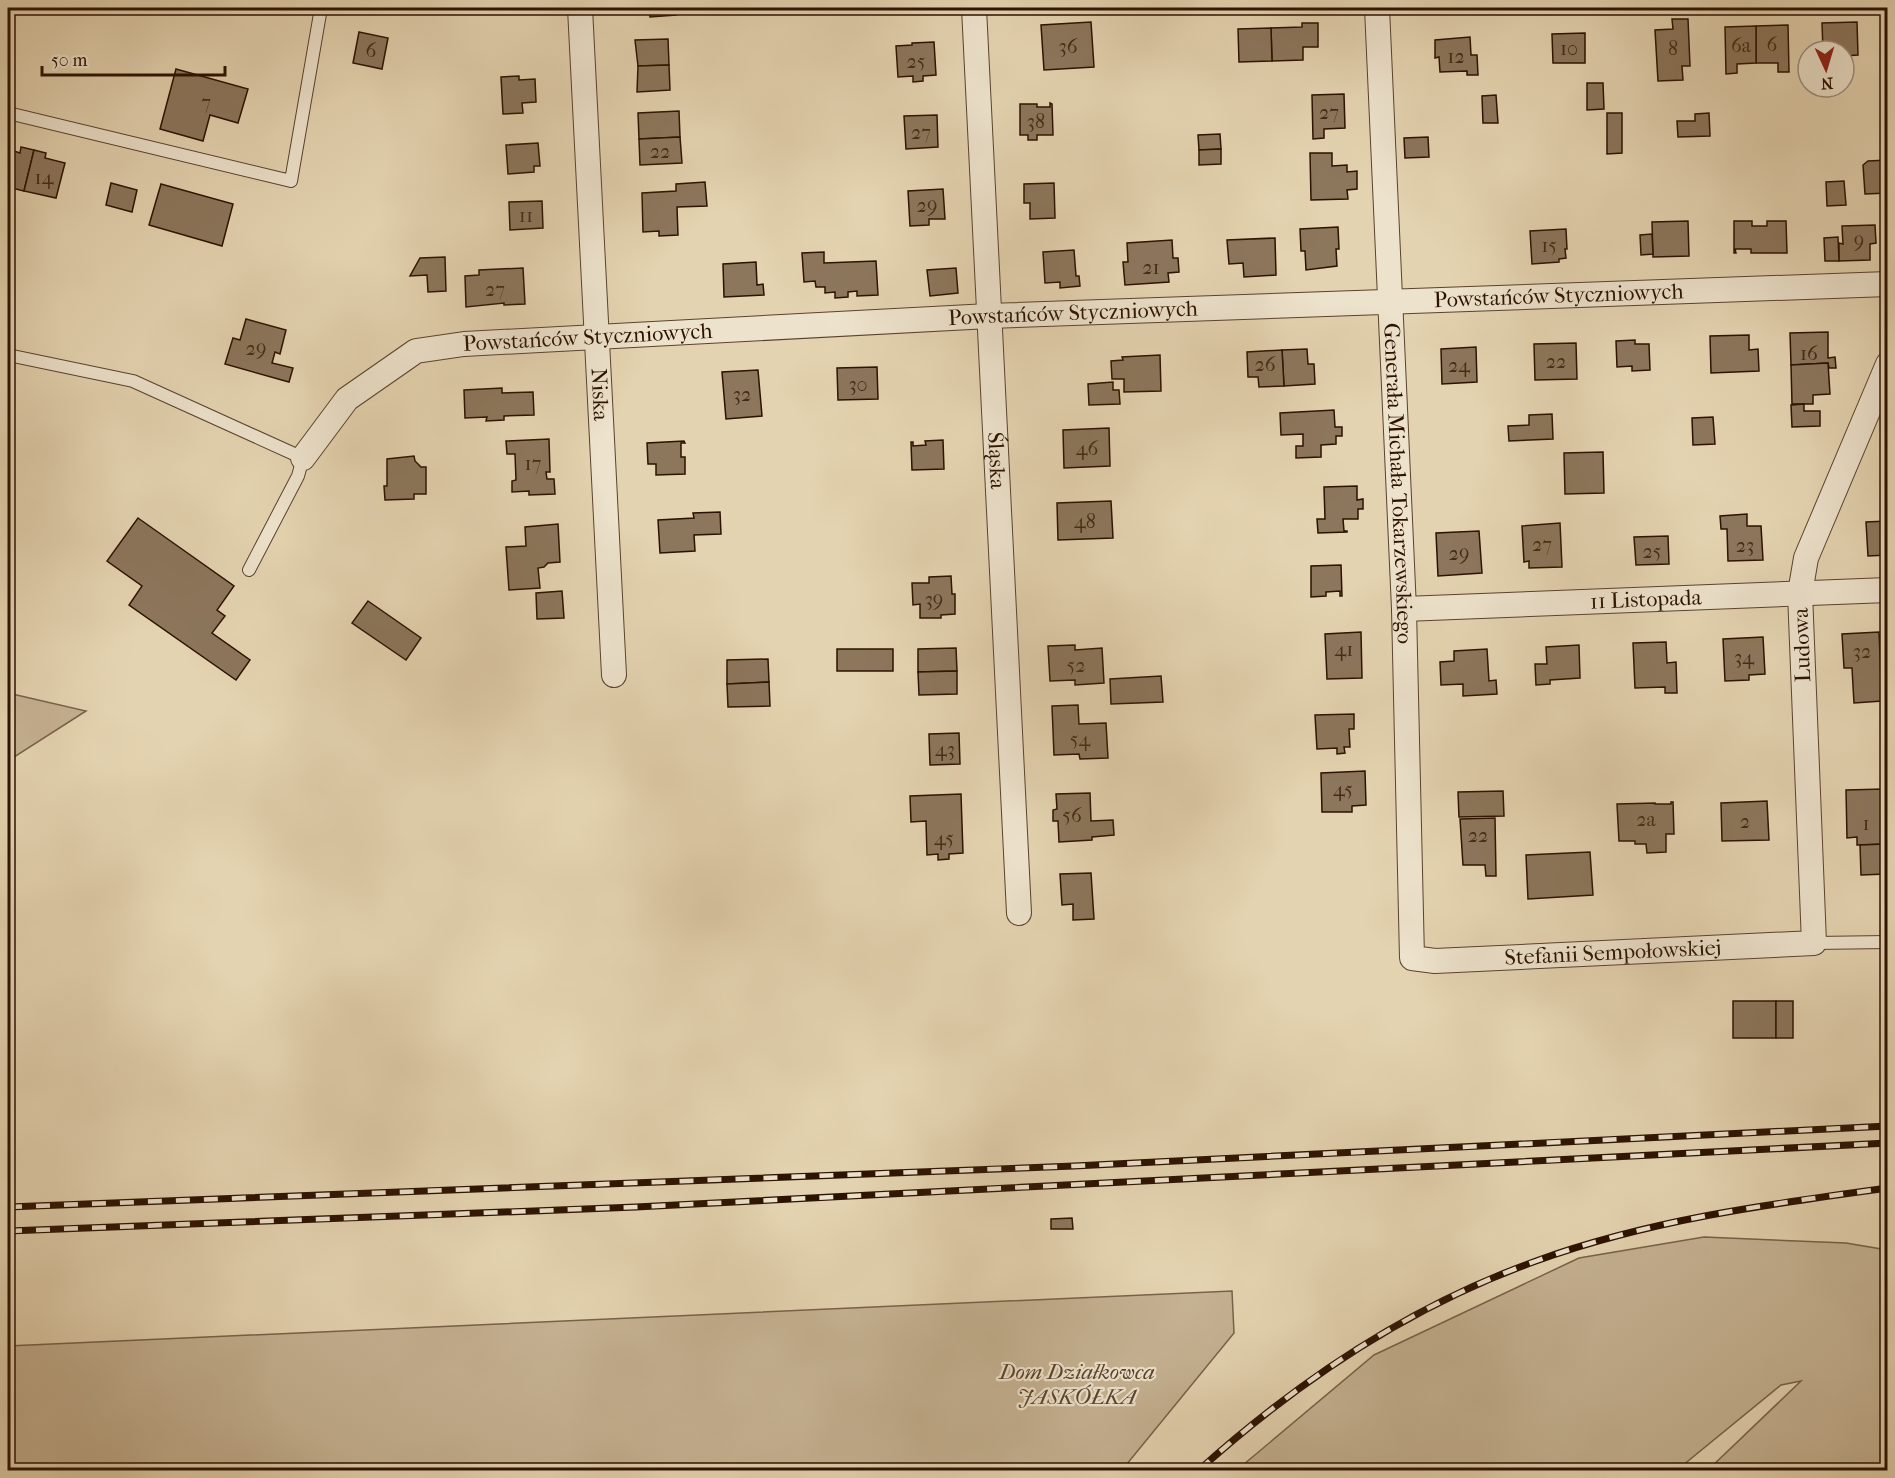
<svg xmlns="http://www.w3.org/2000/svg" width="1895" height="1478" font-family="'IM FELL French Canon',serif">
  <rect width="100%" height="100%" fill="#e4d3b0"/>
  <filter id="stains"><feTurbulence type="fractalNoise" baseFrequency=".00333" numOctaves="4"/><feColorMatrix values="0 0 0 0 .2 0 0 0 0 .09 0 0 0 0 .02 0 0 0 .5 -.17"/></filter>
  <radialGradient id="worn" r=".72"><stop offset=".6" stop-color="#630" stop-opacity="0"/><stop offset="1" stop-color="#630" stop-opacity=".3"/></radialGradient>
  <g fill="#c5b292" stroke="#78624a" stroke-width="1.5">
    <path d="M 8,693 L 86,711 L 8,761 Z"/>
    <path d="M 1704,1237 L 1846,1243 L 1887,1250 L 1887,1470 L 1708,1470 L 1801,1381 L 1781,1385 L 1677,1470 L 1237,1470 L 1374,1355 L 1579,1258 Z"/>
    <path d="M 1232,1291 L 1234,1333 L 1122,1470 L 8,1470 L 8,1346 Z"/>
  </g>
  <g fill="#8c765c" stroke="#2c1201" stroke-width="1.5">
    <path d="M 633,8 L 676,8 L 676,15 L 650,17 L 650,11 L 633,12 Z"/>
    <path d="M 1672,19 L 1688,19 L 1690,66 L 1682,66 L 1683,80 L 1658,81 L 1655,30 L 1673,29 Z"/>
    <path d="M 1091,22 L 1094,67 L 1044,70 L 1041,25 Z"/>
    <path d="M 1857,22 L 1858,55 L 1844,56 L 1844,51 L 1823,51 L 1822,23 Z"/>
    <path d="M 1302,23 L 1318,23 L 1318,47 L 1303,47 L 1303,60 L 1272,61 L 1271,28 L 1302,27 Z"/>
    <path d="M 1788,25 L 1789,72 L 1778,72 L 1778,63 L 1756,63 L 1756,26 Z"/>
    <path d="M 1756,26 L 1756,63 L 1737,64 L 1737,73 L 1726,74 L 1725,27 Z"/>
    <path d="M 1271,28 L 1272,61 L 1239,62 L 1238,29 Z"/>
    <path d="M 359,32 L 388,38 L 382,69 L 353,63 Z"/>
    <path d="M 1585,33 L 1585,63 L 1553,63 L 1552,34 Z"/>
    <path d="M 1470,37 L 1471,55 L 1477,55 L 1478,75 L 1467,75 L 1467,71 L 1440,72 L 1439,57 L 1435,58 L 1435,40 Z"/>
    <path d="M 668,39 L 669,65 L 638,66 L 635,40 Z"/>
    <path d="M 934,42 L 936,75 L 923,76 L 923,81 L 913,82 L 913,76 L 898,77 L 896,46 L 912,45 L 912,43 Z"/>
    <path d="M 669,65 L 670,90 L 637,92 L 638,66 Z"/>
    <path d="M 176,69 L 248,89 L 238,123 L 210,115 L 203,141 L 160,129 Z"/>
    <path d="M 519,76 L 519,80 L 535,79 L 536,102 L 522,103 L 523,113 L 503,114 L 501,77 Z"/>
    <path d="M 1587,83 L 1603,83 L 1604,109 L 1587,110 Z"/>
    <path d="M 1344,94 L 1345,128 L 1324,129 L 1324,138 L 1313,139 L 1312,95 Z"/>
    <path d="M 1496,95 L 1498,123 L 1483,123 L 1482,96 Z"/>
    <path d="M 1050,103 L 1052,104 L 1053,135 L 1037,135 L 1037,140 L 1028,140 L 1028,135 L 1020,135 L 1020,104 L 1037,104 L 1037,107 L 1050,107 Z"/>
    <path d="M 679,111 L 680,137 L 639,139 L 638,113 Z"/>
    <path d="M 1607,113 L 1622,113 L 1622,153 L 1607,154 Z"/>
    <path d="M 1709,113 L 1710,136 L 1678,137 L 1677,121 L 1695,121 L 1695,114 Z"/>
    <path d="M 937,115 L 938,147 L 906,149 L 904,116 Z"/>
    <path d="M 1220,134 L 1221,149 L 1199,150 L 1198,135 Z"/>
    <path d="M 680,137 L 682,163 L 640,165 L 639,139 Z"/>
    <path d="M 1428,137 L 1429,157 L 1405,158 L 1404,138 Z"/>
    <path d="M 538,143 L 540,166 L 534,166 L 534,172 L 508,174 L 506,145 Z"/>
    <path d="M 21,147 L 34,150 L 24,191 L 8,187 L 8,149 L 20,153 Z"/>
    <path d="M 1221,149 L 1221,164 L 1199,165 L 1199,150 Z"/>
    <path d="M 34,150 L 46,153 L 45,158 L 65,163 L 56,198 L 24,191 Z"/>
    <path d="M 1310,153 L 1332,153 L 1332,166 L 1347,165 L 1347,172 L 1357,171 L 1357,189 L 1347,190 L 1348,199 L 1311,200 Z"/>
    <path d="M 1888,160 L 1888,193 L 1865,194 L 1863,165 L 1868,161 Z"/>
    <path d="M 1844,181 L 1846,205 L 1827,206 L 1826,182 Z"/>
    <path d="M 705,182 L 707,206 L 677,207 L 678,235 L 659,236 L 659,231 L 643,232 L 642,193 L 676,191 L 676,184 Z"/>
    <path d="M 111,183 L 137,190 L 132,212 L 106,205 Z"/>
    <path d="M 1054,183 L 1055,218 L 1030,219 L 1030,203 L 1024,203 L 1024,184 Z"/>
    <path d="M 161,184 L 233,204 L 222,246 L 149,225 Z"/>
    <path d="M 943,189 L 945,219 L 929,219 L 929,225 L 910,226 L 908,191 Z"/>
    <path d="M 542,201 L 543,228 L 510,230 L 509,202 Z"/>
    <path d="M 1688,221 L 1689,256 L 1653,257 L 1652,222 Z"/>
    <path d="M 1734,221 L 1752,221 L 1752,226 L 1767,226 L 1767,221 L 1786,221 L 1787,253 L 1751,253 L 1751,249 L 1735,249 L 1736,253 L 1734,253 Z"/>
    <path d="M 1875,225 L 1876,243 L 1870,244 L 1870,260 L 1839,261 L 1839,243 L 1843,244 L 1842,226 Z"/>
    <path d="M 1338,227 L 1339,249 L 1336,249 L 1337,266 L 1306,270 L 1305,251 L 1301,251 L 1300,229 Z"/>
    <path d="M 1566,229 L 1567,249 L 1565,249 L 1566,258 L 1559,259 L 1559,262 L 1532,264 L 1530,231 Z"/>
    <path d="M 1652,234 L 1653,254 L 1641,255 L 1640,235 Z"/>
    <path d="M 1838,237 L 1839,261 L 1825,261 L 1824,238 Z"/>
    <path d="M 1275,238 L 1276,275 L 1244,277 L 1243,263 L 1229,264 L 1227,240 Z"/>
    <path d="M 1172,240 L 1173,258 L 1178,258 L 1179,272 L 1168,273 L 1169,282 L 1125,285 L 1123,262 L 1128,262 L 1127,243 Z"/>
    <path d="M 1074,250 L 1076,276 L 1079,276 L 1080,286 L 1060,288 L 1060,282 L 1045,283 L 1043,252 Z"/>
    <path d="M 824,252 L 824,263 L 876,261 L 878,295 L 857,296 L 857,291 L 848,292 L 848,297 L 835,298 L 835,292 L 825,293 L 825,287 L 816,287 L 815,281 L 804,282 L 802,253 Z"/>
    <path d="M 445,257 L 446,291 L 428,292 L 427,275 L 410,276 L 420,258 Z"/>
    <path d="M 756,262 L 757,285 L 763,284 L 764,295 L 724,297 L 723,264 Z"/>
    <path d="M 523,268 L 525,304 L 504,305 L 504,303 L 466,307 L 465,276 L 479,275 L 479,270 Z"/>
    <path d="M 956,268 L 958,293 L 930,296 L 927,270 Z"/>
    <path d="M 246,319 L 286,330 L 280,354 L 275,352 L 272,363 L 293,368 L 289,382 L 225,364 L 233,338 L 240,340 Z"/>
    <path d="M 1828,332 L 1828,358 L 1835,357 L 1836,368 L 1829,368 L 1828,363 L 1791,365 L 1790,333 Z"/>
    <path d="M 1749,335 L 1749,350 L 1758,349 L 1759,371 L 1711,373 L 1710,336 Z"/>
    <path d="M 1635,340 L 1635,344 L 1649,344 L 1650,370 L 1632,371 L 1632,366 L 1617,367 L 1616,341 Z"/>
    <path d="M 1576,343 L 1577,379 L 1535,380 L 1534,344 Z"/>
    <path d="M 1476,347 L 1477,382 L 1442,384 L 1441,349 Z"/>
    <path d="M 1307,349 L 1308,364 L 1314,364 L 1315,384 L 1284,386 L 1282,350 Z"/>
    <path d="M 1282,350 L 1284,386 L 1259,387 L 1258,377 L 1248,377 L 1247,352 Z"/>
    <path d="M 1160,355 L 1161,391 L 1124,392 L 1124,379 L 1112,379 L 1111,361 L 1123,360 L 1122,357 Z"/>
    <path d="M 1828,363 L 1830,394 L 1813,395 L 1813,404 L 1792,404 L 1791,365 Z"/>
    <path d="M 877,367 L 878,399 L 838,400 L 837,368 Z"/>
    <path d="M 758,370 L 762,416 L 726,419 L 722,372 Z"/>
    <path d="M 1113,382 L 1113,390 L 1119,390 L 1120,404 L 1089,405 L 1088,384 Z"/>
    <path d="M 502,388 L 502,393 L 533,392 L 534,415 L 504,416 L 504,420 L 486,421 L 487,417 L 465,418 L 464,390 Z"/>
    <path d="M 1804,404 L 1804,411 L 1820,411 L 1820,426 L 1792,427 L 1791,405 Z"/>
    <path d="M 1334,410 L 1335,427 L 1342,427 L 1342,436 L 1336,436 L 1336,444 L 1321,445 L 1321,457 L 1296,458 L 1296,446 L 1303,446 L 1303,434 L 1281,435 L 1280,413 Z"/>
    <path d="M 1552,414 L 1553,439 L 1509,441 L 1508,426 L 1529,425 L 1529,415 Z"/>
    <path d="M 1713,417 L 1715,444 L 1693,445 L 1692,418 Z"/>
    <path d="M 1109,428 L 1110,466 L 1064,468 L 1063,430 Z"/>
    <path d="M 549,439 L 550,472 L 546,472 L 547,479 L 554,479 L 555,494 L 529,495 L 529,491 L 512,492 L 512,481 L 516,480 L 515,454 L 507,454 L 506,441 Z"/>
    <path d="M 943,440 L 944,469 L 912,470 L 911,442 L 913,442 L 913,446 L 926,445 L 925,441 Z"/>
    <path d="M 684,441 L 685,443 L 681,443 L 681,457 L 685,457 L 685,474 L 656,475 L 656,464 L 648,464 L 647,443 Z"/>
    <path d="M 1885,446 L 1888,446 L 1888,485 L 1884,485 L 1883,466 L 1886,466 Z"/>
    <path d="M 1603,452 L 1604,493 L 1565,494 L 1564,453 Z"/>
    <path d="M 414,456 L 415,461 L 421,467 L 426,467 L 426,494 L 414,494 L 414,499 L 385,500 L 384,486 L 387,486 L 387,459 Z"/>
    <path d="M 1357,486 L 1357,500 L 1363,499 L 1363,509 L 1358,509 L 1358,519 L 1343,519 L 1344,531 L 1347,531 L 1347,532 L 1318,533 L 1317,519 L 1325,519 L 1324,487 Z"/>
    <path d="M 1111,501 L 1113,538 L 1058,540 L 1057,503 Z"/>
    <path d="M 720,512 L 721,534 L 694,535 L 695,551 L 660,553 L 658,520 L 694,518 L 693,513 Z"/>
    <path d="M 1747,514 L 1747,526 L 1761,526 L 1763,560 L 1728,561 L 1727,529 L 1721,529 L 1720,516 Z"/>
    <path d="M 138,518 L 234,586 L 217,610 L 225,616 L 212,633 L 250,660 L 236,680 L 129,605 L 142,586 L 107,561 Z"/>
    <path d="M 1888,521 L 1888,555 L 1868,556 L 1866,522 Z"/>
    <path d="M 1560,523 L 1562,567 L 1529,568 L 1529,561 L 1524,562 L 1522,526 Z"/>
    <path d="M 558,524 L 560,562 L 548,563 L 544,567 L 538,568 L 540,588 L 509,590 L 506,547 L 526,546 L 525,527 Z"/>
    <path d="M 1479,531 L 1482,573 L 1438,576 L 1436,533 Z"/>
    <path d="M 1668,536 L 1669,564 L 1636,565 L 1634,537 Z"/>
    <path d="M 1341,565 L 1342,596 L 1340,596 L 1340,591 L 1326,592 L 1326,596 L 1311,597 L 1311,566 Z"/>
    <path d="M 951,576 L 952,594 L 955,594 L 955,614 L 941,615 L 941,618 L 920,618 L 920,604 L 913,605 L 912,583 L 929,583 L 929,577 Z"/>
    <path d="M 562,591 L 564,618 L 537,619 L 536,593 Z"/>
    <path d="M 368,601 L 421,638 L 406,660 L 352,623 Z"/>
    <path d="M 1361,632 L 1362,678 L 1327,679 L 1325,634 Z"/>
    <path d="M 1879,632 L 1882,701 L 1854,703 L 1852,668 L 1844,668 L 1842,634 Z"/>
    <path d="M 1763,637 L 1765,674 L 1749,675 L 1749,680 L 1725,681 L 1723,639 Z"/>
    <path d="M 1666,642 L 1667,663 L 1676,662 L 1677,693 L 1665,693 L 1665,687 L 1635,688 L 1633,643 Z"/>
    <path d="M 1075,645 L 1075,650 L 1102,648 L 1104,683 L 1075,685 L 1075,680 L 1050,681 L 1048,646 Z"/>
    <path d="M 1579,645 L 1580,678 L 1550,680 L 1550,684 L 1536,685 L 1535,664 L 1547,664 L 1546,647 Z"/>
    <path d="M 956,648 L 957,671 L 918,672 L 918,649 Z"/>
    <rect x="837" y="649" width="56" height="22"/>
    <path d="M 1487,649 L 1489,681 L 1496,680 L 1497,694 L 1463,696 L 1463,684 L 1441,685 L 1440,662 L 1454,661 L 1454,651 Z"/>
    <path d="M 768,659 L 769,682 L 727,684 L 727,660 Z"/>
    <path d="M 957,671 L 957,694 L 919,695 L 918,672 Z"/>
    <path d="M 1161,676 L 1163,702 L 1111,704 L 1110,679 Z"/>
    <path d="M 769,682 L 770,706 L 728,707 L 727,684 Z"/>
    <path d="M 1078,705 L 1079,724 L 1106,723 L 1108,758 L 1080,759 L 1079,754 L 1054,755 L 1052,706 Z"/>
    <path d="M 1354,714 L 1354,729 L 1349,729 L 1350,747 L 1344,747 L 1345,753 L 1337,754 L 1337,748 L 1317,749 L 1315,715 Z"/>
    <path d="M 959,733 L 960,764 L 930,765 L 929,734 Z"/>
    <path d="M 1365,771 L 1366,805 L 1352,806 L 1352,812 L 1322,812 L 1321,773 Z"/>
    <path d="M 1884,789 L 1885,844 L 1857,845 L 1857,837 L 1847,838 L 1846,790 Z"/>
    <path d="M 1503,791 L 1504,816 L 1459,817 L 1458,792 Z"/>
    <path d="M 1090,793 L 1091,821 L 1113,820 L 1114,835 L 1092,837 L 1092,840 L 1059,842 L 1058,821 L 1053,821 L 1053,810 L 1057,809 L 1056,794 Z"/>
    <path d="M 961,794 L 963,853 L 949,854 L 949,859 L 938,860 L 938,854 L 927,855 L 926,821 L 911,822 L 910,796 Z"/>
    <path d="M 1767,801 L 1769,840 L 1722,841 L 1721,803 Z"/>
    <path d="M 1671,802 L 1673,802 L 1674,834 L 1666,834 L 1666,852 L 1647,853 L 1646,844 L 1635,844 L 1635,841 L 1619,841 L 1617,804 L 1655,803 L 1655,804 L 1671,804 Z"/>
    <path d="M 1495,818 L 1496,876 L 1486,876 L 1485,865 L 1463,865 L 1460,819 Z"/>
    <path d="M 1885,844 L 1886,874 L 1861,875 L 1860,845 Z"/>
    <path d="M 1590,852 L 1593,895 L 1528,899 L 1526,855 Z"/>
    <path d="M 1091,873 L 1094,919 L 1073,920 L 1073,904 L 1062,905 L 1060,874 Z"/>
    <rect x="1733" y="1001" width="43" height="37"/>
    <rect x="1776" y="1001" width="17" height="37"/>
    <path d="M 1072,1218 L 1073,1229 L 1051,1229 L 1051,1219 Z"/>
  </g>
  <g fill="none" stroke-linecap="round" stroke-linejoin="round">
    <defs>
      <g id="service">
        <path d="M 8,113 L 291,181 L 321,8"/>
        <path d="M 8,355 L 133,381 L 303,458 L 298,476 L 249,570"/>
        <path d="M 1814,943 L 1888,942"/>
      </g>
      <g id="minor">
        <path id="s1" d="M 580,8 L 614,675"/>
        <path id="s2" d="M 974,8 L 1019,913"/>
        <path id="s3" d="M 1377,8 L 1404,609 L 1412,958 L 1435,961 L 1814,943 L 1800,593 L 1806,558 L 1888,364"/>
        <path id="s4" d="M 303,458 L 347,399 L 416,351 L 464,344 L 989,316 L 1888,284"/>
        <path id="s5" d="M 1404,609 L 1888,590"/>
      </g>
    </defs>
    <use href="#service" stroke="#5a422d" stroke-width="14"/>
    <use href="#minor" stroke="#5a422d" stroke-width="26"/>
    <use href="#service" stroke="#ede2cc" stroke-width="12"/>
    <use href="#minor" stroke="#ede2cc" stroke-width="24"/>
    <defs>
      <g id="rail">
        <path d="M 8,1207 L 1074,1166 L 1888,1126"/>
        <path d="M 8,1231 L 636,1207 L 1888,1143"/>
        <path d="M 1199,1470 C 1298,1381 1410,1306 1536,1261 C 1649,1220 1769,1204 1888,1188"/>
      </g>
    </defs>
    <use href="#rail" stroke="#2c1201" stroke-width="7"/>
    <use href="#rail" stroke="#ede2cc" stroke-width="4.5" stroke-dasharray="14" stroke-linecap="butt"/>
  </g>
  <g text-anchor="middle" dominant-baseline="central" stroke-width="4.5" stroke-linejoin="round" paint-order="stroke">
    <g font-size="20" fill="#442b18">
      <text x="1772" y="44">6</text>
      <text x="1741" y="45">6a</text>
      <text x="1068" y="46">36</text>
      <text x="1569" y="48">10</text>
      <text x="1673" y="48">8</text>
      <text x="371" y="50">6</text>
      <text x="1456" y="56">12</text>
      <text x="916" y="61">25</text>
      <text x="206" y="102">7</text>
      <text x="1329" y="112">27</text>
      <text x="1036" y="121">38</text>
      <text x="921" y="132">27</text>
      <text x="660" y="151">22</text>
      <text x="44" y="177">14</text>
      <text x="927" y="205">29</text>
      <text x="526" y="215">11</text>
      <text x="1859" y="240">9</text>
      <text x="1549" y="245">15</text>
      <text x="1151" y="267">21</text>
      <text x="495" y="289">27</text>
      <text x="256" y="348">29</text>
      <text x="1809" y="353">16</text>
      <text x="1556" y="361">22</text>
      <text x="1265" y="364">26</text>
      <text x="1459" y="365">24</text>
      <text x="858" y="384">30</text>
      <text x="742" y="394">32</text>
      <text x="1087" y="448">46</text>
      <text x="533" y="463">17</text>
      <text x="1085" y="521">48</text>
      <text x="1542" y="544">27</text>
      <text x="1745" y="545">23</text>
      <text x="1652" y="551">25</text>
      <text x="1459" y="553">29</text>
      <text x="934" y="599">39</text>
      <text x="1344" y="649">41</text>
      <text x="1862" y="651">32</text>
      <text x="1744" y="657">34</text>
      <text x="1076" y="665">52</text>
      <text x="1080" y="739">54</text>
      <text x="945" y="749">43</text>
      <text x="1343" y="789">45</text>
      <text x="1072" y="815">56</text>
      <text x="1646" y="819">2a</text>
      <text x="1745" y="821">2</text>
      <text x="1866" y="823">1</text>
      <text x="1478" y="835">22</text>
      <text x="944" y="838">45</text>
    </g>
    <g font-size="22" fill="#2c1201" stroke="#ede2cc">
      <text stroke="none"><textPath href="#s4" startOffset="1302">Powstańców Styczniowych</textPath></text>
      <text stroke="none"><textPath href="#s4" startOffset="816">Powstańców Styczniowych</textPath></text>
      <text stroke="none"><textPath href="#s4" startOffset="330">Powstańców Styczniowych</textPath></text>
      <text stroke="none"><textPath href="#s1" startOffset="387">Niska</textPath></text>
      <text stroke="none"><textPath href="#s2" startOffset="453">Śląska</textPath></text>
      <text stroke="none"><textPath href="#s3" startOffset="476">Generała Michała Tokarzewskiego</textPath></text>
      <text stroke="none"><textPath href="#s5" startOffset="242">11 Listopada</textPath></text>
      <text transform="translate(1802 645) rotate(-92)">Ludowa</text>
      <text stroke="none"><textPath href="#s3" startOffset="1152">Stefanii Sempołowskiej</textPath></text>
    </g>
    <g font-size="22" font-style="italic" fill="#5a422c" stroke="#ede2cc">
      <text x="1077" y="1372">Dom Działkowca<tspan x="1077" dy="25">JASKÓŁKA</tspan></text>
    </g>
  </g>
  <rect width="1895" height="1478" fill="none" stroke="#e4d3b0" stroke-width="30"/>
  <rect x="9" y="9" width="1877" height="1460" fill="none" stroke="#2c1201" stroke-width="3"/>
  <rect x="15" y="15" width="1865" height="1448" fill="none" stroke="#2c1201" stroke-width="1.5"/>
  <g transform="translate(1826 69) rotate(176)"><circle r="28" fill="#ede2cc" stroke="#a08f7b" stroke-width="1.5"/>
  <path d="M0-4.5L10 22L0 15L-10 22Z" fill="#8f2418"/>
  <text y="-9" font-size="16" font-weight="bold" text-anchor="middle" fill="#2c1201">N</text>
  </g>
  <path d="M42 66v9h183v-9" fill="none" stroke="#2c1201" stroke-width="3"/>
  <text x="51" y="66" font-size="18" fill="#2c1201" stroke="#ede2cc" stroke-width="4.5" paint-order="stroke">50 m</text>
  <rect width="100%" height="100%" filter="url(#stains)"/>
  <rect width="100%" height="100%" fill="url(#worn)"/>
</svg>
